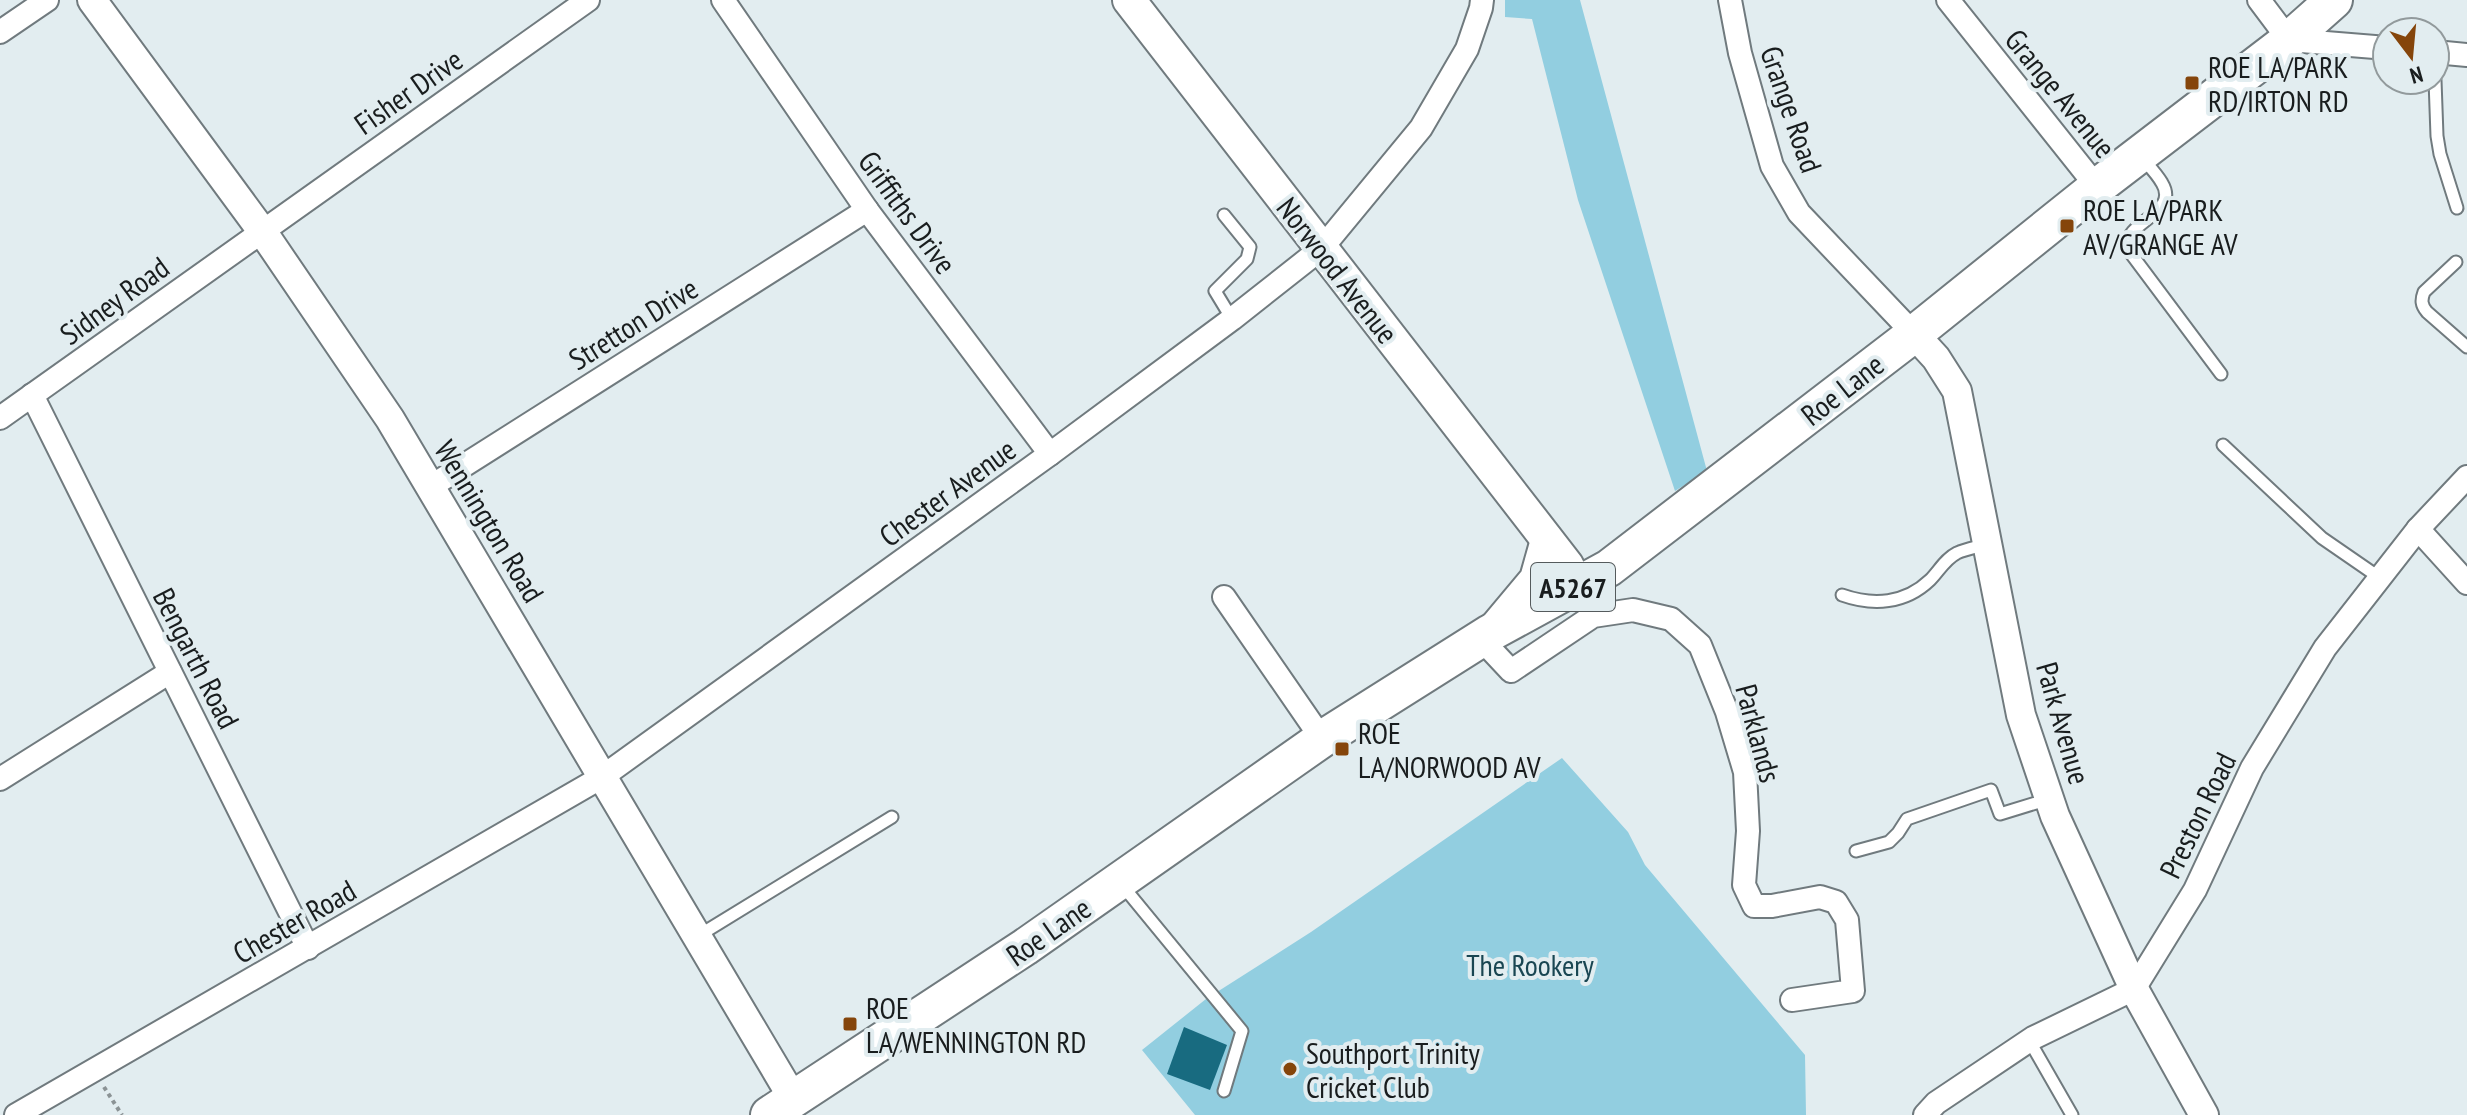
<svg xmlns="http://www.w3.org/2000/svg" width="2467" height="1115" font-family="'PT Sans Narrow',sans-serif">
  <rect width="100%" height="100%" fill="#e2edf0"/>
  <g fill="#92cee0">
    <path d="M 1505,0 L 1580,0 L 1707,471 L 1675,491 L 1578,200 L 1532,19 L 1505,17 Z"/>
    <path d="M 1562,758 L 1628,832 L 1645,865 L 1805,1055 L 1806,1115 L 1195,1115 L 1142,1050 L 1206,999 L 1311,932 Z"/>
  </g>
  <path fill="#186b80" d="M 1184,1027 L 1227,1045 L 1210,1090 L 1167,1074 Z"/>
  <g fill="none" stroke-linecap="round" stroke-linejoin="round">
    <defs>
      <g id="service">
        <path d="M 2435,80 L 2437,136 L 2440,154 L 2457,208"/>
        <path d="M 2142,158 C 2149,166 2157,174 2162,183 C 2180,213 2127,220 2126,247 L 2221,374"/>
        <path d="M 1224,215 L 1250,247 L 1247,259 L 1215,291 L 1232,319"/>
        <path d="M 2456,262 L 2424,292 C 2421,300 2421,305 2427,312 L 2467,347"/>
        <path d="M 2223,445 L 2322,538 L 2380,578"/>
        <path d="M 1842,595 C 1873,606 1905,604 1930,580 C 1939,571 1945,559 1957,553 C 1966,549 1977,547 1987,544"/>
        <path d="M 1856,851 L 1889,842 L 1898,833 L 1907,819 L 1991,790 L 2000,814 L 2049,799"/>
        <path d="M 1122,885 L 1242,1031 L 1224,1091"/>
        <path d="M 698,936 L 892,817"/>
        <path d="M 2029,1040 L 2072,1115"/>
      </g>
      <g id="minor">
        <path d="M 723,0 L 867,210 L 1050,454"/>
        <path d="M 1730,0 L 1740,53 L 1772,166 L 1799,213 L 1914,334"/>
        <path d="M 1948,0 L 2097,187"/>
        <path d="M 2259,0 L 2289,40 L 2387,48"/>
        <path d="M 0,32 L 47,0"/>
        <path d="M 2435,52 L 2467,55"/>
        <path d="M 32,395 L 308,948"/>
        <path d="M 0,418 L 588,0"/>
        <path d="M 430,487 L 867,210"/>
        <path d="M 2418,529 L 2467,583"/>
        <path d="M 1224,597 L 1322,739"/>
        <path d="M 1481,639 L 1511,671 L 1593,616 L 1633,610 L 1671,619 L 1700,645 L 1727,712 L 1745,772 L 1748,831 L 1744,885 L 1754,906 L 1772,906 L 1820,897 L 1836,902 L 1847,920 L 1853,991 L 1792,1000"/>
        <path d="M 0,779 L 170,672"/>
        <path d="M 16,1115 L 602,777 L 1050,454 L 1232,319 L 1322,248 L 1421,128 L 1467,49 L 1481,8 L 1482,0"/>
        <path d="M 1925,1115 L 1936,1103 L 2033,1038 L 2134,989 L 2195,890 L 2252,768 L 2325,648 L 2418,529 L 2467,477"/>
      </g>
      <g id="tertiary">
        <path d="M 92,0 L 262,231 L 390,419 L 794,1100"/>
        <path d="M 1914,334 L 1936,358 L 1957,391 L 2021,715 L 2055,816 L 2134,989 L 2204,1115"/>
      </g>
      <g id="secondary">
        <path d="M 1129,0 L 1567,565 L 1577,585"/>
        <path d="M 1495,628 L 1536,579 L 1547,540"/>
      </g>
      <path id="primary" d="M 769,1115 L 1025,947 L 1322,739 L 1490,633 L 1609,568 L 1914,334 L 2097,187 L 2289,40 L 2334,0"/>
    </defs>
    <use href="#service" stroke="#707a7e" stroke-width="15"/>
    <use href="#minor" stroke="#707a7e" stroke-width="26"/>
    <use href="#tertiary" stroke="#707a7e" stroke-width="32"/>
    <use href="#secondary" stroke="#707a7e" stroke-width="36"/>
    <use href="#primary" stroke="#707a7e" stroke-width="40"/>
    <path stroke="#8b9395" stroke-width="4" stroke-dasharray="4 4" stroke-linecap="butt" d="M 104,1087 L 122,1115"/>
    <use href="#service" stroke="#fff" stroke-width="11"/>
    <use href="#minor" stroke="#fff" stroke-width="22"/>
    <use href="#tertiary" stroke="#fff" stroke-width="28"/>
    <use href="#secondary" stroke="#fff" stroke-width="32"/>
    <use href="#primary" stroke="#fff" stroke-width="36"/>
  </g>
  <g fill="#85450b" stroke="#e2edf0" stroke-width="3">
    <rect x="2184" y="75" width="16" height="16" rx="4"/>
    <rect x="2059" y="218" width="16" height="16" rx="4"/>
    <rect x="1334" y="741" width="16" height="16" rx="4"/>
    <rect x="842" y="1016" width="16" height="16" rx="4"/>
    <circle cx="1290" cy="1069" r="8"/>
  </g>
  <g text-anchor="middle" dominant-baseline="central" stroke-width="8" stroke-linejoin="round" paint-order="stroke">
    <rect fill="#e2edf0" stroke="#555b5d" stroke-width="2" x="1531" y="563" width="84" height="48" rx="6"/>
    <g font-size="28" font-weight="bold" fill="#191d1e">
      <text x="1573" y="587">A5267</text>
    </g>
    <g font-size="30" fill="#191d1e" stroke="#e2edf0" text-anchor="start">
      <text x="2208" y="66">ROE LA/PARK<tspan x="2208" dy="34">RD/IRTON RD</tspan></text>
      <text x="2083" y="209">ROE LA/PARK<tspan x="2083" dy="34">AV/GRANGE AV</tspan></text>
      <text x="1358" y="732">ROE<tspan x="1358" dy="34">LA/NORWOOD AV</tspan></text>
      <text x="866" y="1007">ROE<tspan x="866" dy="34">LA/WENNINGTON RD</tspan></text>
      <text x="1306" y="1052">Southport Trinity<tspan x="1306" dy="34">Cricket Club</tspan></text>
    </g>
    <g font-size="30" fill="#191d1e" stroke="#e2edf0">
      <text transform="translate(408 91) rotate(-35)">Fisher Drive</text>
      <text transform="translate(2061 93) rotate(51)">Grange Avenue</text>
      <text transform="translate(1792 109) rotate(71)">Grange Road</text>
      <text transform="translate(908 212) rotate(54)">Griffiths Drive</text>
      <text transform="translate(1338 270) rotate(52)">Norwood Avenue</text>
      <text transform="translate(114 300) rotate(-36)">Sidney Road</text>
      <text transform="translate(633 323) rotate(-32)">Stretton Drive</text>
      <text transform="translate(1842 389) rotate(-38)">Roe Lane</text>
      <text transform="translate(947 492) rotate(-36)">Chester Avenue</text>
      <text transform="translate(490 521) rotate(59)">Wennington Road</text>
      <text transform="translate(197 658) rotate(63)">Bengarth Road</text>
      <text transform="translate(2064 723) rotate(74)">Park Avenue</text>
      <text transform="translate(1759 733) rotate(75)">Parklands</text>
      <text transform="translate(2197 815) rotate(-64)">Preston Road</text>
      <text transform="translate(294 921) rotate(-30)">Chester Road</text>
      <text transform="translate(1048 931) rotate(-35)">Roe Lane</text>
    </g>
    <g font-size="30" fill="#194652" stroke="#e2edf0">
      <text x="1530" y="964">The Rookery</text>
    </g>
  </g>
  <g transform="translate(2411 56) rotate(164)"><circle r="38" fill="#e2edf0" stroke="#929a9c" stroke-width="2"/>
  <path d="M0-6L14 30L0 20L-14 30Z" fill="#85450b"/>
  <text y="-12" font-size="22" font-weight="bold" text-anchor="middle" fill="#191d1e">N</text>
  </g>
</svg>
